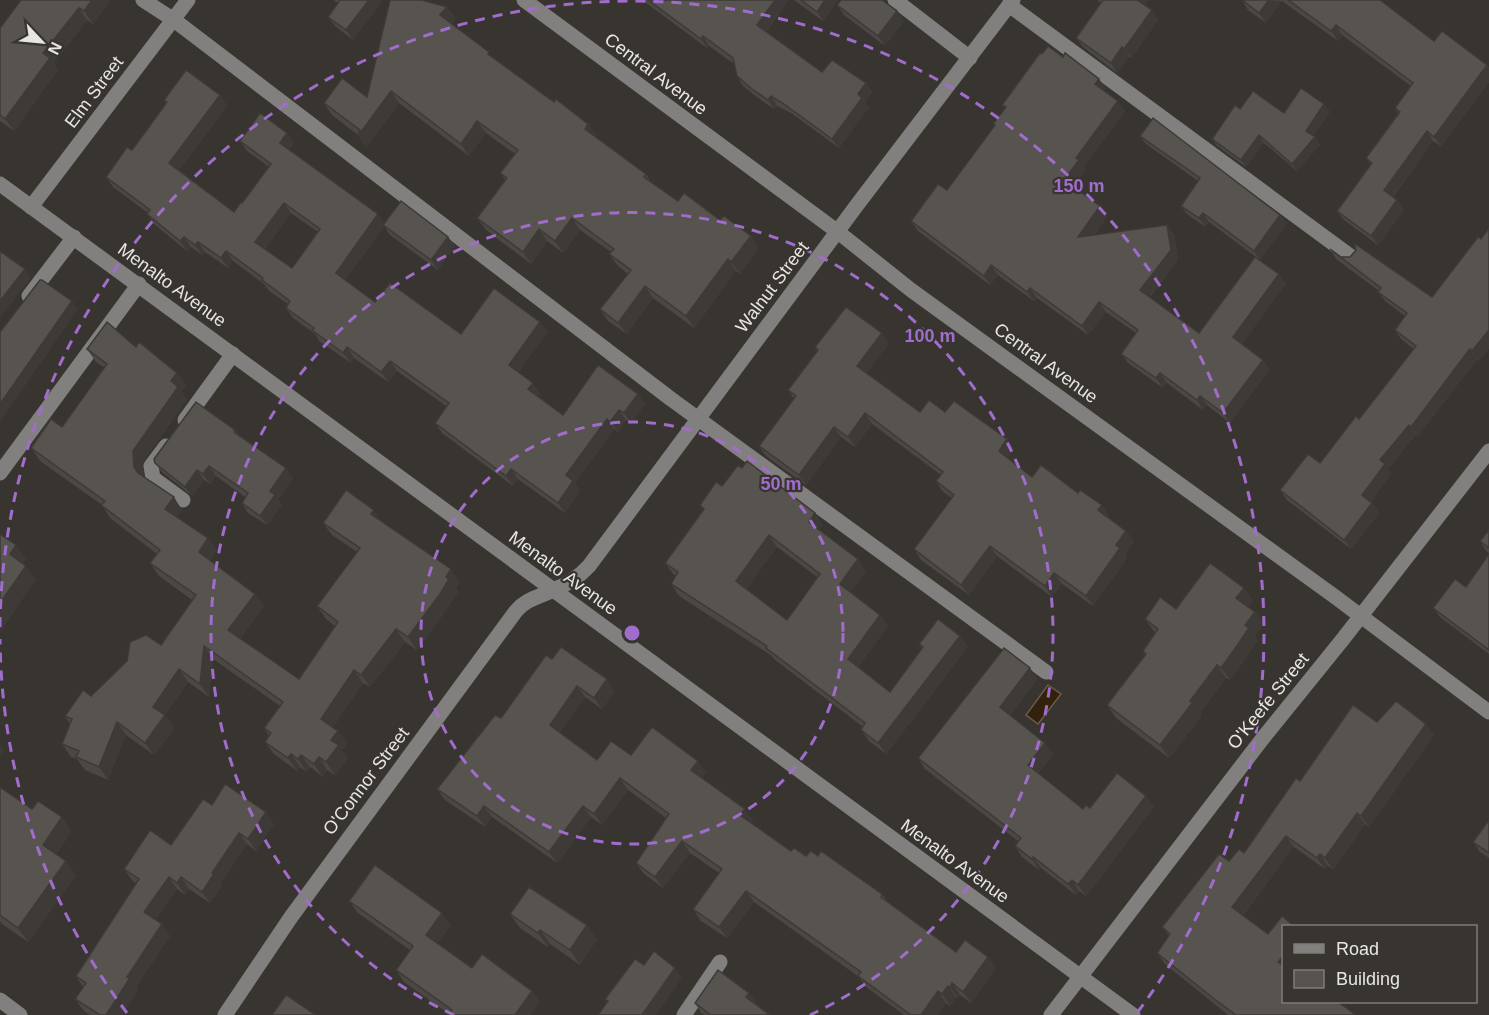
<svg xmlns="http://www.w3.org/2000/svg" width="1489" height="1015" font-family="Arial,sans-serif">
  <rect width="100%" height="100%" fill="#383430"/>
  <path fill="#32210c" stroke="#695c4c" stroke-width="1.5" d="M 1048,685 L 1061,694 L 1038,724 L 1026,715 Z"/>
  <g fill="none" stroke-linecap="round" stroke-linejoin="round">
    <g stroke="#82807e" stroke-width="15">
      <path d="M 143,0 L 174,20 L 671,399 L 1046,672"/>
      <path d="M 524,0 L 838,232 L 911,290 L 1334,596 L 1489,712"/>
      <path d="M 895,0 L 970,58"/>
      <path d="M 1009,5 L 1353,258"/>
      <path d="M 0,184 L 1133,1015"/>
      <path d="M 31,207 L 188,0"/>
      <path d="M 29,296 L 74,237"/>
      <path d="M 185,420 L 233,354"/>
      <path d="M 166,446 L 151,466 L 153,478 L 183,500"/>
      <path d="M 0,473 L 139,284"/>
      <path d="M 0,1000 L 20,1015"/>
      <path d="M 225,1015 L 291,917 L 516,611 C 526,599 539,597 553,590 C 566,585 579,577 589,566 L 857,205 L 1013,0"/>
      <path d="M 684,1015 L 720,962"/>
      <path d="M 1051,1015 L 1263,738 L 1343,639 L 1489,451"/>
    </g>
  </g>
  <g fill="#4b4744" fill-rule="evenodd">
    <path d="M 110,0 L 93,24 L 87,20 L 54,63 L 58,70 L 14,131 L 0,121 L 0,28 Z"/>
    <path d="M 333,0 L 383,0 L 353,40 L 335,26 L 328,17 L 338,3 Z"/>
    <path d="M 642,0 L 789,0 L 766,32 L 822,72 L 866,83 L 872,92 L 865,102 L 869,107 L 839,148 L 791,113 L 777,106 L 774,109 L 758,98 L 743,86 L 737,76 L 734,64 L 709,46 L 707,48 Z"/>
    <path d="M 794,0 L 838,0 L 823,21 Z"/>
    <path d="M 1097,0 L 1149,0 L 1145,5 L 1158,20 L 1131,58 L 1129,57 L 1117,73 L 1083,47 L 1076,38 L 1101,3 Z"/>
    <path d="M 1242,0 L 1380,0 L 1434,41 L 1487,65 L 1489,68 L 1489,82 L 1441,146 L 1433,141 L 1393,197 L 1397,200 L 1404,210 L 1378,245 L 1344,220 L 1337,211 L 1371,165 L 1366,158 L 1398,113 L 1395,108 L 1411,86 L 1342,35 L 1338,41 L 1282,1 L 1266,23 L 1248,10 Z"/>
    <path d="M 837,5 L 904,21 L 885,46 L 844,15 Z"/>
    <path d="M 447,7 L 456,19 L 451,24 L 492,57 L 554,102 L 588,124 L 597,136 L 596,137 L 646,174 L 651,182 L 678,201 L 720,220 L 759,248 L 740,274 L 736,271 L 694,328 L 653,298 L 627,334 L 608,321 L 600,309 L 628,274 L 618,266 L 609,254 L 611,252 L 580,230 L 563,253 L 547,241 L 531,264 L 486,230 L 477,218 L 505,180 L 500,173 L 515,154 L 486,133 L 469,156 L 399,103 L 366,148 L 358,135 L 332,115 L 324,103 L 367,97 Z"/>
    <path d="M 1106,88 L 1104,91 L 1125,111 L 1083,167 L 1085,170 L 1073,186 L 1107,216 L 1094,235 L 1167,225 L 1174,234 L 1178,260 L 1150,297 L 1199,333 L 1279,274 L 1286,284 L 1242,344 L 1270,369 L 1230,423 L 1207,405 L 1203,410 L 1167,383 L 1163,388 L 1128,363 L 1121,354 L 1136,333 L 1106,312 L 1088,335 L 1037,298 L 1034,301 L 998,275 L 990,285 L 918,231 L 911,221 L 947,190 L 995,126 L 993,124 L 1005,108 L 1002,105 Z"/>
    <path d="M 220,95 L 227,106 L 179,170 L 234,212 L 242,203 L 269,167 L 247,151 L 240,141 L 287,133 L 294,143 L 289,150 L 385,223 L 448,237 L 455,246 L 438,270 L 390,235 L 384,226 L 345,280 L 375,302 L 461,334 L 540,322 L 548,332 L 518,372 L 540,393 L 538,396 L 563,415 L 638,394 L 645,404 L 631,423 L 626,420 L 618,432 L 614,429 L 575,483 L 580,491 L 565,513 L 518,479 L 513,486 L 442,433 L 435,423 L 446,406 L 397,371 L 388,382 L 354,358 L 351,363 L 319,341 L 315,334 L 293,318 L 286,308 L 288,304 L 269,291 L 264,284 L 233,261 L 228,268 L 205,252 L 202,255 L 191,247 L 187,251 L 154,224 L 147,214 L 148,213 L 113,187 L 106,177 L 132,150 L 166,104 L 164,100 ZM 291,213 L 318,232 L 292,268 L 265,249 Z"/>
    <path d="M 1324,104 L 1330,112 L 1313,136 L 1320,145 L 1297,171 L 1264,143 L 1246,167 L 1217,146 L 1212,139 L 1240,109 L 1284,113 Z"/>
    <path d="M 1140,136 L 1280,215 L 1287,224 L 1260,260 L 1209,222 L 1205,227 L 1187,214 L 1181,206 L 1198,181 L 1146,144 Z"/>
    <path d="M 1489,228 L 1489,348 L 1479,361 L 1477,359 L 1418,436 L 1416,434 L 1388,469 L 1391,474 L 1371,502 L 1379,513 L 1351,549 L 1287,500 L 1280,490 L 1320,463 L 1359,419 L 1414,349 L 1401,339 L 1395,330 L 1405,316 L 1385,301 L 1378,292 L 1379,291 L 1336,259 L 1330,249 L 1341,257 L 1432,297 Z"/>
    <path d="M 889,343 L 866,373 L 920,412 L 945,412 L 1007,439 L 1014,450 L 1008,458 L 1032,477 L 1078,493 L 1102,505 L 1109,516 L 1108,517 L 1126,531 L 1134,541 L 1125,554 L 1127,558 L 1093,606 L 1062,584 L 1052,597 L 997,556 L 969,595 L 921,560 L 914,549 L 952,498 L 943,492 L 936,481 L 941,475 L 872,424 L 855,447 L 841,437 L 806,485 L 767,457 L 759,446 L 794,399 L 788,390 L 817,351 L 815,347 Z"/>
    <path d="M 136,347 L 177,373 L 186,385 L 181,391 L 187,400 L 142,463 L 143,476 L 182,510 L 177,517 L 208,538 L 217,550 L 210,560 L 255,594 L 264,606 L 240,639 L 299,679 L 336,627 L 326,619 L 317,606 L 357,552 L 332,535 L 323,523 L 382,522 L 460,582 L 456,588 L 458,592 L 449,606 L 417,650 L 405,642 L 370,687 L 363,683 L 333,727 L 338,731 L 347,743 L 342,750 L 348,758 L 335,775 L 327,770 L 323,777 L 310,767 L 307,772 L 300,767 L 297,771 L 274,754 L 265,742 L 269,736 L 264,728 L 280,706 L 213,659 L 209,697 L 188,682 L 165,715 L 174,728 L 154,755 L 126,735 L 108,780 L 85,770 L 77,759 L 71,757 L 62,744 L 70,724 L 65,716 L 91,696 L 161,645 L 192,600 L 159,576 L 150,563 L 157,554 L 110,518 L 102,505 L 40,461 L 31,448 L 62,427 L 105,368 L 96,362 L 87,349 Z"/>
    <path d="M 235,430 L 240,437 L 293,478 L 278,499 L 282,505 L 267,525 L 248,513 L 242,503 L 245,497 L 216,476 L 210,484 L 204,480 L 192,496 L 162,472 L 155,463 Z"/>
    <path d="M 722,486 L 823,525 L 819,530 L 866,571 L 850,592 L 880,615 L 888,626 L 858,667 L 890,692 L 922,648 L 919,644 L 968,647 L 886,754 L 869,741 L 861,730 L 863,727 L 774,659 L 772,656 L 679,596 L 671,584 L 676,576 L 673,574 L 665,563 L 703,510 L 700,505 ZM 777,547 L 817,577 L 787,620 L 746,589 Z"/>
    <path d="M 1489,530 L 1489,553 L 1486,551 L 1480,541 Z"/>
    <path d="M 1489,554 L 1489,654 L 1440,617 L 1433,608 L 1466,587 Z"/>
    <path d="M 1244,588 L 1253,601 L 1248,607 L 1255,612 L 1264,624 L 1255,636 L 1258,641 L 1230,680 L 1226,678 L 1200,713 L 1202,715 L 1169,758 L 1116,718 L 1107,705 L 1145,655 L 1143,651 L 1155,633 L 1145,619 Z"/>
    <path d="M 552,659 L 615,691 L 602,709 L 585,697 L 560,732 L 597,760 L 631,755 L 706,772 L 702,777 L 753,820 L 751,823 L 791,851 L 806,856 L 818,856 L 882,894 L 888,902 L 956,952 L 988,957 L 996,968 L 971,1003 L 960,995 L 958,998 L 956,997 L 950,1006 L 946,1003 L 937,1015 L 904,1015 L 866,987 L 859,977 L 754,902 L 727,938 L 701,921 L 693,909 L 719,873 L 690,853 L 663,888 L 644,874 L 636,863 L 666,818 L 628,790 L 602,825 L 591,817 L 557,863 L 492,817 L 485,827 L 445,800 L 437,789 Z"/>
    <path d="M 1038,679 L 1010,715 L 1045,743 L 1053,754 L 1038,773 L 1083,809 L 1146,796 L 1154,807 L 1086,896 L 1079,891 L 1076,895 L 1041,868 L 1039,870 L 1022,857 L 1015,846 L 1018,841 L 925,769 L 918,758 Z"/>
    <path d="M 1377,722 L 1426,724 L 1434,735 L 1369,827 L 1365,824 L 1333,870 L 1328,866 L 1325,869 L 1294,847 L 1243,915 L 1284,1002 L 1356,1015 L 1228,1015 L 1165,964 L 1157,953 L 1169,936 L 1162,927 L 1229,861 L 1244,853 L 1300,781 Z"/>
    <path d="M 0,787 L 32,809 L 62,817 L 71,832 L 56,854 L 76,875 L 28,942 L 2,924 L 0,921 Z"/>
    <path d="M 1489,820 L 1489,858 L 1480,852 L 1473,842 Z"/>
    <path d="M 274,824 L 256,851 L 247,844 L 220,884 L 222,886 L 210,903 L 189,889 L 185,895 L 177,889 L 155,920 L 170,936 L 136,987 L 138,990 L 122,1015 L 90,1015 L 84,1011 L 75,999 L 83,987 L 76,976 L 136,883 L 132,880 L 124,869 L 171,845 Z"/>
    <path d="M 349,901 L 451,925 L 437,943 L 472,968 L 532,991 L 540,1002 L 449,1014 L 404,982 L 396,970 L 410,950 L 358,913 Z"/>
    <path d="M 510,914 L 597,939 L 580,965 L 550,944 L 548,947 L 520,928 Z"/>
    <path d="M 749,993 L 756,1002 L 755,1004 L 770,1015 L 705,1015 L 701,1013 L 695,1003 Z"/>
  </g>
  <g fill="#3d3a37">
    <path d="M 92,0 L 110,0 L 93,24 L 84,11 Z"/>
    <path d="M 369,0 L 383,0 L 353,40 L 346,30 Z"/>
    <path d="M 775,0 L 789,0 L 763,35 L 757,25 Z"/>
    <path d="M 825,0 L 838,0 L 823,21 L 817,12 Z"/>
    <path d="M 1137,0 L 1149,0 L 1143,8 Z"/>
    <path d="M 1269,0 L 1282,1 L 1266,23 L 1259,13 Z"/>
    <path d="M 447,7 L 456,19 L 449,27 L 440,15 Z"/>
    <path d="M 79,8 L 87,20 L 54,63 L 58,70 L 14,131 L 5,119 L 43,53 Z"/>
    <path d="M 1152,10 L 1158,20 L 1131,58 L 1124,49 Z"/>
    <path d="M 897,11 L 904,21 L 885,46 L 878,36 Z"/>
    <path d="M 1336,25 L 1342,35 L 1338,41 L 1331,31 Z"/>
    <path d="M 703,36 L 709,46 L 707,48 L 701,39 Z"/>
    <path d="M 1122,47 L 1129,57 L 1117,73 L 1111,63 Z"/>
    <path d="M 1487,65 L 1489,68 L 1489,82 L 1441,146 L 1434,137 Z"/>
    <path d="M 1099,79 L 1106,88 L 1102,94 L 1095,84 Z"/>
    <path d="M 866,83 L 872,92 L 865,102 L 869,107 L 839,148 L 832,139 L 858,94 Z"/>
    <path d="M 391,91 L 399,103 L 366,148 L 358,136 Z"/>
    <path d="M 220,95 L 227,106 L 177,173 L 169,163 Z"/>
    <path d="M 771,96 L 777,106 L 774,109 L 768,100 Z"/>
    <path d="M 1118,101 L 1125,111 L 1083,167 L 1085,170 L 1071,190 L 1064,180 L 1076,158 Z"/>
    <path d="M 1324,104 L 1330,112 L 1311,138 L 1306,131 Z"/>
    <path d="M 477,121 L 486,133 L 469,156 L 461,144 Z"/>
    <path d="M 588,124 L 597,136 L 593,141 L 585,129 Z"/>
    <path d="M 1427,131 L 1433,141 L 1390,200 L 1384,190 Z"/>
    <path d="M 287,133 L 294,143 L 287,153 L 280,143 Z"/>
    <path d="M 1259,135 L 1264,143 L 1246,167 L 1241,160 Z"/>
    <path d="M 1315,137 L 1320,145 L 1297,171 L 1292,164 Z"/>
    <path d="M 1397,200 L 1404,210 L 1378,245 L 1371,236 Z"/>
    <path d="M 284,203 L 291,213 L 263,252 L 255,242 Z"/>
    <path d="M 1100,206 L 1107,216 L 1085,246 L 1078,237 Z"/>
    <path d="M 1203,213 L 1209,222 L 1205,227 L 1199,218 Z"/>
    <path d="M 378,214 L 385,224 L 343,283 L 336,273 Z"/>
    <path d="M 1280,215 L 1287,224 L 1260,260 L 1254,251 Z"/>
    <path d="M 572,218 L 580,230 L 563,253 L 555,241 Z"/>
    <path d="M 1167,225 L 1174,234 L 1178,260 L 1147,300 L 1140,290 Z"/>
    <path d="M 539,229 L 547,241 L 531,264 L 523,252 Z"/>
    <path d="M 751,236 L 759,248 L 740,274 L 731,262 Z"/>
    <path d="M 184,237 L 191,247 L 187,251 L 180,241 Z"/>
    <path d="M 448,237 L 455,246 L 438,270 L 431,260 Z"/>
    <path d="M 198,242 L 205,252 L 202,255 L 195,245 Z"/>
    <path d="M 226,251 L 233,261 L 228,268 L 221,258 Z"/>
    <path d="M 728,259 L 736,271 L 694,328 L 686,316 Z"/>
    <path d="M 991,265 L 998,275 L 990,285 L 984,276 Z"/>
    <path d="M 25,269 L 31,278 L 0,318 L 0,301 Z"/>
    <path d="M 1279,274 L 1286,284 L 1240,347 L 1233,337 Z"/>
    <path d="M 645,286 L 653,298 L 627,334 L 618,323 Z"/>
    <path d="M 1030,288 L 1037,298 L 1034,301 L 1027,292 Z"/>
    <path d="M 72,301 L 78,309 L 0,422 L 0,404 Z"/>
    <path d="M 1099,302 L 1106,312 L 1088,335 L 1082,326 Z"/>
    <path d="M 540,322 L 548,332 L 516,375 L 509,365 Z"/>
    <path d="M 1489,330 L 1489,348 L 1479,361 L 1472,351 Z"/>
    <path d="M 882,333 L 889,343 L 864,377 L 857,366 Z"/>
    <path d="M 347,347 L 354,358 L 351,363 L 343,353 Z"/>
    <path d="M 1470,349 L 1477,359 L 1418,436 L 1411,427 Z"/>
    <path d="M 1263,360 L 1270,369 L 1230,423 L 1223,413 Z"/>
    <path d="M 390,361 L 397,371 L 388,382 L 381,372 Z"/>
    <path d="M 177,373 L 186,385 L 181,391 L 187,400 L 142,463 L 143,480 L 134,467 L 133,451 L 171,381 Z"/>
    <path d="M 1160,373 L 1167,383 L 1163,388 L 1156,378 Z"/>
    <path d="M 533,383 L 540,393 L 535,399 L 528,389 Z"/>
    <path d="M 638,394 L 645,404 L 631,423 L 624,413 Z"/>
    <path d="M 1200,396 L 1207,405 L 1203,410 L 1197,400 Z"/>
    <path d="M 619,410 L 626,420 L 618,432 L 610,422 Z"/>
    <path d="M 865,413 L 872,424 L 855,447 L 848,437 Z"/>
    <path d="M 607,419 L 614,429 L 575,483 L 580,491 L 565,513 L 558,503 L 566,475 Z"/>
    <path d="M 1409,425 L 1416,434 L 1388,469 L 1391,474 L 1369,505 L 1362,495 L 1380,460 Z"/>
    <path d="M 834,427 L 841,437 L 806,485 L 799,475 Z"/>
    <path d="M 1007,439 L 1014,450 L 1006,461 L 999,451 Z"/>
    <path d="M 209,466 L 216,476 L 210,484 L 203,474 Z"/>
    <path d="M 286,468 L 293,478 L 278,499 L 282,505 L 267,525 L 260,516 L 270,491 Z"/>
    <path d="M 511,469 L 518,479 L 513,486 L 506,476 Z"/>
    <path d="M 197,470 L 204,480 L 192,496 L 185,487 Z"/>
    <path d="M 174,497 L 182,510 L 174,522 L 165,509 Z"/>
    <path d="M 1372,503 L 1379,513 L 1351,549 L 1344,540 Z"/>
    <path d="M 1102,505 L 1109,516 L 1105,521 L 1098,510 Z"/>
    <path d="M 374,510 L 383,523 L 371,514 Z"/>
    <path d="M 815,513 L 823,525 L 817,533 L 809,522 Z"/>
    <path d="M 1126,531 L 1134,541 L 1125,554 L 1127,558 L 1093,606 L 1086,596 L 1116,545 Z"/>
    <path d="M 769,535 L 777,547 L 744,593 L 736,581 Z"/>
    <path d="M 208,538 L 217,550 L 207,564 L 199,552 Z"/>
    <path d="M 16,545 L 26,559 L 20,569 L 10,554 Z"/>
    <path d="M 990,546 L 997,556 L 969,595 L 961,585 Z"/>
    <path d="M 858,559 L 866,571 L 848,596 L 840,584 Z"/>
    <path d="M 26,566 L 36,580 L 0,632 L 0,603 Z"/>
    <path d="M 451,569 L 460,582 L 456,588 L 458,592 L 449,606 L 417,650 L 408,637 Z"/>
    <path d="M 1054,573 L 1062,584 L 1052,597 L 1045,586 Z"/>
    <path d="M 1244,588 L 1253,601 L 1245,611 L 1236,598 Z"/>
    <path d="M 255,594 L 264,606 L 237,643 L 228,630 Z"/>
    <path d="M 1255,612 L 1264,624 L 1255,636 L 1258,641 L 1230,680 L 1221,668 L 1245,625 Z"/>
    <path d="M 880,615 L 888,626 L 856,670 L 848,659 Z"/>
    <path d="M 396,629 L 405,642 L 370,687 L 361,675 Z"/>
    <path d="M 960,636 L 968,647 L 886,754 L 878,743 Z"/>
    <path d="M 204,646 L 213,659 L 209,697 L 200,684 Z"/>
    <path d="M 1217,665 L 1226,678 L 1200,713 L 1202,715 L 1169,758 L 1160,745 L 1190,701 Z"/>
    <path d="M 1030,668 L 1038,679 L 1007,718 L 1000,707 Z"/>
    <path d="M 179,669 L 188,682 L 162,719 L 153,707 Z"/>
    <path d="M 354,670 L 363,683 L 330,732 L 321,719 Z"/>
    <path d="M 607,679 L 615,691 L 602,709 L 594,698 Z"/>
    <path d="M 577,686 L 585,697 L 558,736 L 550,725 Z"/>
    <path d="M 165,715 L 174,728 L 154,755 L 145,743 Z"/>
    <path d="M 117,722 L 126,735 L 108,780 L 99,767 Z"/>
    <path d="M 1426,724 L 1434,735 L 1369,827 L 1361,816 Z"/>
    <path d="M 338,731 L 347,743 L 342,750 L 348,758 L 335,775 L 326,762 L 331,740 Z"/>
    <path d="M 1045,743 L 1053,754 L 1035,776 L 1028,765 Z"/>
    <path d="M 0,744 L 4,750 L 0,756 Z"/>
    <path d="M 291,754 L 300,767 L 297,771 L 288,758 Z"/>
    <path d="M 301,755 L 310,767 L 307,772 L 298,759 Z"/>
    <path d="M 319,757 L 327,770 L 323,777 L 314,764 Z"/>
    <path d="M 698,761 L 706,772 L 699,781 L 691,770 Z"/>
    <path d="M 620,778 L 628,790 L 602,825 L 594,814 Z"/>
    <path d="M 1146,796 L 1154,807 L 1086,896 L 1078,885 Z"/>
    <path d="M 484,806 L 492,817 L 485,827 L 477,816 Z"/>
    <path d="M 583,806 L 591,817 L 557,863 L 549,852 Z"/>
    <path d="M 745,809 L 753,820 L 748,827 L 740,815 Z"/>
    <path d="M 266,812 L 274,824 L 256,851 L 248,839 Z"/>
    <path d="M 1357,813 L 1365,824 L 1333,870 L 1325,858 Z"/>
    <path d="M 62,817 L 71,832 L 52,859 L 43,845 Z"/>
    <path d="M 239,833 L 247,844 L 220,884 L 222,886 L 210,903 L 202,892 L 212,873 Z"/>
    <path d="M 1286,836 L 1294,847 L 1240,918 L 1232,907 Z"/>
    <path d="M 682,841 L 690,853 L 663,888 L 655,877 Z"/>
    <path d="M 1320,854 L 1328,866 L 1325,869 L 1317,858 Z"/>
    <path d="M 1033,857 L 1041,868 L 1039,870 L 1032,859 Z"/>
    <path d="M 66,861 L 76,875 L 28,942 L 18,928 Z"/>
    <path d="M 169,877 L 177,889 L 152,924 L 144,912 Z"/>
    <path d="M 181,877 L 189,889 L 185,895 L 177,883 Z"/>
    <path d="M 1072,880 L 1079,891 L 1076,895 L 1068,884 Z"/>
    <path d="M 746,891 L 754,902 L 727,938 L 719,927 Z"/>
    <path d="M 442,913 L 451,925 L 435,947 L 426,935 Z"/>
    <path d="M 162,924 L 170,936 L 136,987 L 138,990 L 122,1015 L 106,1015 L 127,977 Z"/>
    <path d="M 587,925 L 597,939 L 580,965 L 570,950 Z"/>
    <path d="M 540,930 L 550,944 L 548,947 L 538,933 Z"/>
    <path d="M 1284,955 L 1284,970 L 1278,962 Z"/>
    <path d="M 988,957 L 996,968 L 971,1003 L 963,992 Z"/>
    <path d="M 675,968 L 682,978 L 656,1015 L 642,1015 Z"/>
    <path d="M 952,983 L 960,995 L 958,998 L 950,987 Z"/>
    <path d="M 948,986 L 956,997 L 950,1006 L 942,994 Z"/>
    <path d="M 532,991 L 540,1002 L 531,1015 L 515,1015 Z"/>
    <path d="M 938,991 L 946,1003 L 937,1015 L 921,1015 Z"/>
    <path d="M 749,993 L 756,1002 L 753,1007 L 746,997 Z"/>
  </g>
  <g fill="#57534f" stroke="#3d3a37" stroke-width="1.5" fill-rule="evenodd">
    <path d="M 21,0 L 92,0 L 84,11 L 79,8 L 43,53 L 50,58 L 5,119 L 0,115 L 0,28 Z"/>
    <path d="M 340,0 L 369,0 L 346,30 L 328,17 Z"/>
    <path d="M 390,0 L 422,0 L 447,7 L 440,15 L 489,52 L 488,54 L 554,102 L 556,99 L 588,124 L 585,129 L 646,174 L 644,177 L 678,201 L 684,193 L 720,220 L 724,216 L 751,236 L 731,262 L 728,259 L 686,316 L 645,286 L 618,323 L 600,309 L 631,270 L 609,254 L 614,249 L 572,218 L 555,241 L 539,229 L 523,252 L 477,218 L 507,178 L 500,173 L 518,150 L 477,121 L 461,144 L 391,91 L 358,136 L 360,130 L 324,103 L 342,78 L 367,97 Z"/>
    <path d="M 648,0 L 775,0 L 757,25 L 822,72 L 832,60 L 866,83 L 858,94 L 862,98 L 832,139 L 784,104 L 771,96 L 768,100 L 752,89 L 737,76 L 733,58 L 703,36 L 701,39 Z"/>
    <path d="M 801,0 L 825,0 L 817,12 Z"/>
    <path d="M 841,0 L 882,0 L 897,11 L 878,36 L 837,5 Z"/>
    <path d="M 1103,0 L 1137,0 L 1152,10 L 1124,49 L 1122,47 L 1111,63 L 1076,38 Z"/>
    <path d="M 1242,0 L 1269,0 L 1259,13 Z"/>
    <path d="M 1288,0 L 1380,0 L 1434,41 L 1442,31 L 1487,65 L 1434,137 L 1427,131 L 1384,190 L 1397,200 L 1371,236 L 1337,211 L 1372,163 L 1366,158 L 1400,112 L 1395,108 L 1413,83 L 1336,25 L 1331,31 Z"/>
    <path d="M 1048,46 L 1063,57 L 1065,53 L 1099,79 L 1095,84 L 1118,101 L 1076,158 L 1079,160 L 1064,180 L 1100,206 L 1078,237 L 1167,225 L 1171,250 L 1140,290 L 1199,333 L 1255,257 L 1279,274 L 1233,337 L 1263,360 L 1223,413 L 1200,396 L 1197,400 L 1160,373 L 1156,378 L 1121,354 L 1138,330 L 1099,302 L 1082,326 L 1030,288 L 1027,292 L 991,265 L 984,276 L 911,221 L 938,184 L 947,190 L 995,125 L 993,124 L 1006,107 L 1002,105 L 1040,53 L 1042,54 Z"/>
    <path d="M 186,70 L 220,95 L 169,163 L 234,212 L 241,202 L 242,203 L 271,164 L 240,141 L 260,113 L 287,133 L 280,143 L 378,214 L 336,273 L 375,302 L 390,283 L 461,334 L 494,288 L 540,322 L 509,365 L 533,383 L 528,389 L 563,415 L 598,365 L 638,394 L 624,413 L 619,410 L 610,422 L 607,419 L 566,475 L 573,481 L 558,503 L 511,469 L 506,476 L 435,423 L 449,403 L 390,361 L 381,372 L 347,347 L 343,353 L 312,330 L 314,328 L 286,308 L 290,301 L 262,280 L 263,278 L 226,251 L 221,258 L 198,242 L 195,245 L 184,237 L 180,241 L 147,214 L 150,210 L 106,177 L 127,147 L 132,150 L 149,127 L 167,102 L 164,100 ZM 284,203 L 320,229 L 292,268 L 255,242 Z"/>
    <path d="M 1301,88 L 1324,104 L 1306,131 L 1315,137 L 1292,164 L 1259,135 L 1241,160 L 1212,139 L 1235,105 L 1240,109 L 1253,91 L 1284,113 Z"/>
    <path d="M 1153,118 L 1280,215 L 1254,251 L 1203,213 L 1199,218 L 1181,206 L 1200,178 L 1140,136 Z"/>
    <path d="M 401,201 L 448,237 L 431,260 L 383,225 Z"/>
    <path d="M 1489,228 L 1489,330 L 1472,351 L 1470,349 L 1411,427 L 1409,425 L 1380,460 L 1385,464 L 1362,495 L 1372,503 L 1344,540 L 1280,490 L 1308,454 L 1320,463 L 1356,416 L 1359,419 L 1416,346 L 1395,330 L 1407,313 L 1378,292 L 1381,288 L 1330,249 L 1341,257 L 1350,257 L 1356,250 L 1354,243 L 1432,297 L 1478,237 L 1481,239 Z"/>
    <path d="M 0,251 L 25,269 L 0,301 Z"/>
    <path d="M 40,280 L 42,280 L 72,301 L 0,404 L 0,332 Z"/>
    <path d="M 846,307 L 882,333 L 857,366 L 920,412 L 929,400 L 945,412 L 954,401 L 1007,439 L 999,451 L 1032,477 L 1041,465 L 1078,493 L 1080,490 L 1102,505 L 1098,510 L 1126,531 L 1116,545 L 1120,548 L 1086,596 L 1054,573 L 1045,586 L 990,546 L 961,585 L 914,549 L 954,495 L 936,481 L 943,472 L 865,413 L 848,437 L 834,427 L 799,475 L 759,446 L 796,396 L 788,390 L 818,350 L 815,347 Z"/>
    <path d="M 107,322 L 136,347 L 139,342 L 177,373 L 171,381 L 178,387 L 133,451 L 134,467 L 138,473 L 174,497 L 165,509 L 208,538 L 199,552 L 255,594 L 228,630 L 299,679 L 338,622 L 317,606 L 360,548 L 323,523 L 346,490 L 374,510 L 371,514 L 451,569 L 446,577 L 449,579 L 440,594 L 408,637 L 396,629 L 361,675 L 354,670 L 321,719 L 338,731 L 331,740 L 339,745 L 326,762 L 319,757 L 314,764 L 301,755 L 298,759 L 291,754 L 288,758 L 265,742 L 271,733 L 264,728 L 283,702 L 204,646 L 200,684 L 179,669 L 153,707 L 165,715 L 145,743 L 117,722 L 99,767 L 76,757 L 79,751 L 62,744 L 72,719 L 65,716 L 83,690 L 91,696 L 127,661 L 130,642 L 146,635 L 161,645 L 196,595 L 150,563 L 160,550 L 101,505 L 105,501 L 31,448 L 51,419 L 62,427 L 107,364 L 87,349 Z"/>
    <path d="M 196,402 L 235,430 L 234,432 L 286,468 L 270,491 L 275,495 L 260,516 L 242,503 L 248,493 L 209,466 L 203,474 L 197,470 L 185,487 L 155,463 L 154,459 Z"/>
    <path d="M 747,461 L 815,513 L 809,522 L 858,559 L 840,584 L 880,615 L 848,659 L 890,692 L 923,647 L 919,644 L 938,619 L 960,636 L 878,743 L 861,730 L 865,723 L 766,648 L 767,646 L 671,584 L 678,572 L 665,563 L 704,509 L 700,505 L 716,482 L 722,486 L 738,465 L 742,468 ZM 769,535 L 820,574 L 787,620 L 736,581 Z"/>
    <path d="M 1489,530 L 1489,548 L 1480,541 Z"/>
    <path d="M 0,534 L 16,545 L 10,554 L 26,566 L 0,603 Z"/>
    <path d="M 1489,554 L 1489,650 L 1433,608 L 1455,579 L 1466,587 Z"/>
    <path d="M 1210,563 L 1244,588 L 1236,598 L 1255,612 L 1245,625 L 1249,628 L 1234,650 L 1221,668 L 1217,665 L 1190,701 L 1193,702 L 1160,745 L 1107,705 L 1146,654 L 1143,651 L 1158,629 L 1145,619 L 1160,597 L 1176,609 Z"/>
    <path d="M 561,647 L 607,679 L 594,698 L 577,686 L 550,725 L 597,760 L 611,741 L 631,755 L 652,727 L 698,761 L 691,770 L 745,809 L 740,815 L 791,851 L 794,848 L 806,856 L 811,851 L 818,856 L 821,851 L 882,894 L 881,897 L 956,952 L 965,940 L 988,957 L 963,992 L 952,983 L 950,987 L 948,986 L 942,994 L 938,991 L 921,1015 L 911,1015 L 858,976 L 861,972 L 746,891 L 719,927 L 693,909 L 722,869 L 682,841 L 655,877 L 636,863 L 669,814 L 620,778 L 594,814 L 583,806 L 549,852 L 484,806 L 477,816 L 437,789 L 495,715 L 501,718 L 546,655 L 552,659 Z"/>
    <path d="M 1004,648 L 1030,668 L 1000,707 L 1045,743 L 1028,765 L 1083,809 L 1086,805 L 1090,808 L 1117,773 L 1146,796 L 1078,885 L 1072,880 L 1068,884 L 1033,857 L 1032,859 L 1015,846 L 1021,838 L 918,758 Z"/>
    <path d="M 1396,701 L 1426,724 L 1361,816 L 1357,813 L 1325,858 L 1320,854 L 1317,858 L 1286,836 L 1232,907 L 1268,934 L 1282,916 L 1295,927 L 1284,927 L 1284,955 L 1278,962 L 1284,966 L 1284,1002 L 1338,1002 L 1356,1015 L 1236,1015 L 1213,998 L 1157,953 L 1170,934 L 1162,927 L 1219,854 L 1229,861 L 1239,849 L 1244,853 L 1296,778 L 1300,781 L 1353,705 L 1377,722 Z"/>
    <path d="M 225,784 L 266,812 L 248,839 L 239,833 L 212,873 L 214,874 L 202,892 L 181,877 L 177,883 L 169,877 L 144,912 L 162,924 L 127,977 L 130,978 L 106,1015 L 100,1015 L 75,999 L 86,983 L 76,976 L 139,879 L 124,869 L 150,830 L 171,845 L 203,799 L 212,805 Z"/>
    <path d="M 0,787 L 32,809 L 38,801 L 62,817 L 43,845 L 66,861 L 18,928 L 0,915 Z"/>
    <path d="M 1489,820 L 1489,853 L 1473,842 Z"/>
    <path d="M 375,865 L 442,913 L 426,935 L 472,968 L 482,954 L 532,991 L 515,1015 L 448,1015 L 452,1010 L 396,970 L 413,946 L 349,901 Z"/>
    <path d="M 529,887 L 587,925 L 570,950 L 540,930 L 538,933 L 510,914 Z"/>
    <path d="M 654,951 L 675,968 L 642,1015 L 598,1015 L 608,1001 L 605,999 L 635,959 L 644,965 Z"/>
    <path d="M 718,970 L 749,993 L 746,997 L 770,1015 L 711,1015 L 695,1003 Z"/>
    <path d="M 286,995 L 316,1015 L 272,1015 Z"/>
  </g>
  <g fill="none" stroke="#a16dcc" stroke-width="3" stroke-dasharray="10 8">
    <circle cx="632" cy="633" r="211"/>
    <path d="M454 1015A421 421 0 1 1 810 1015"/>
    <path d="M127 1013A632 632 0 0 1 0 639M0 627A632 632 0 1 1 1137 1013"/>
  </g>
  <g text-anchor="middle" dominant-baseline="central" stroke-width="4.5" stroke-linejoin="round" paint-order="stroke">
    <g font-size="18" fill="#e8e6e3" stroke="#383430">
      <text transform="translate(656 74) rotate(37)">Central Avenue</text>
      <text transform="translate(94 92) rotate(-53)">Elm Street</text>
      <text transform="translate(172 285) rotate(36)">Menalto Avenue</text>
      <text transform="translate(772 287) rotate(-53)">Walnut Street</text>
      <text transform="translate(1046 363) rotate(36)">Central Avenue</text>
      <text transform="translate(563 573) rotate(36)">Menalto Avenue</text>
      <text transform="translate(1268 701) rotate(-51)">O'Keefe Street</text>
      <text transform="translate(366 781) rotate(-53)">O'Connor Street</text>
      <text transform="translate(955 861) rotate(36)">Menalto Avenue</text>
    </g>
  </g>
  <circle cx="632" cy="633" r="9" fill="#a16dcc" stroke="#383430" stroke-width="3"/>
  <g font-size="18" text-anchor="middle" font-weight="bold" fill="#a16dcc" stroke="#383430" stroke-width="4.5" stroke-linejoin="round" paint-order="stroke">
    <text x="1079" y="192">150 m</text>
    <text x="930" y="342">100 m</text>
    <text x="781" y="490">50 m</text>
  </g>
  <rect x="1282" y="925" width="195" height="78" fill="#383430" stroke="#7e7b78" stroke-width="1.5"/>
  <rect x="1294" y="944" width="30" height="9" fill="#82807e" stroke="#7e7b78" stroke-width="1.5"/>
  <text x="1336" y="955" font-size="18" fill="#e8e6e3">Road</text>
  <rect x="1294" y="970" width="30" height="18" fill="#57534f" stroke="#7e7b78" stroke-width="1.5"/>
  <text x="1336" y="985" font-size="18" fill="#e8e6e3">Building</text>
  <g transform="translate(42 42) rotate(116)" stroke="#383430" stroke-width="4.5" paint-order="stroke">
  <path d="M0-4.5L10 22L0 15L-10 22Z" fill="#e8e6e3"/>
  <text y="-9" font-size="16" font-weight="bold" text-anchor="middle" fill="#e8e6e3">N</text>
  </g>
</svg>
